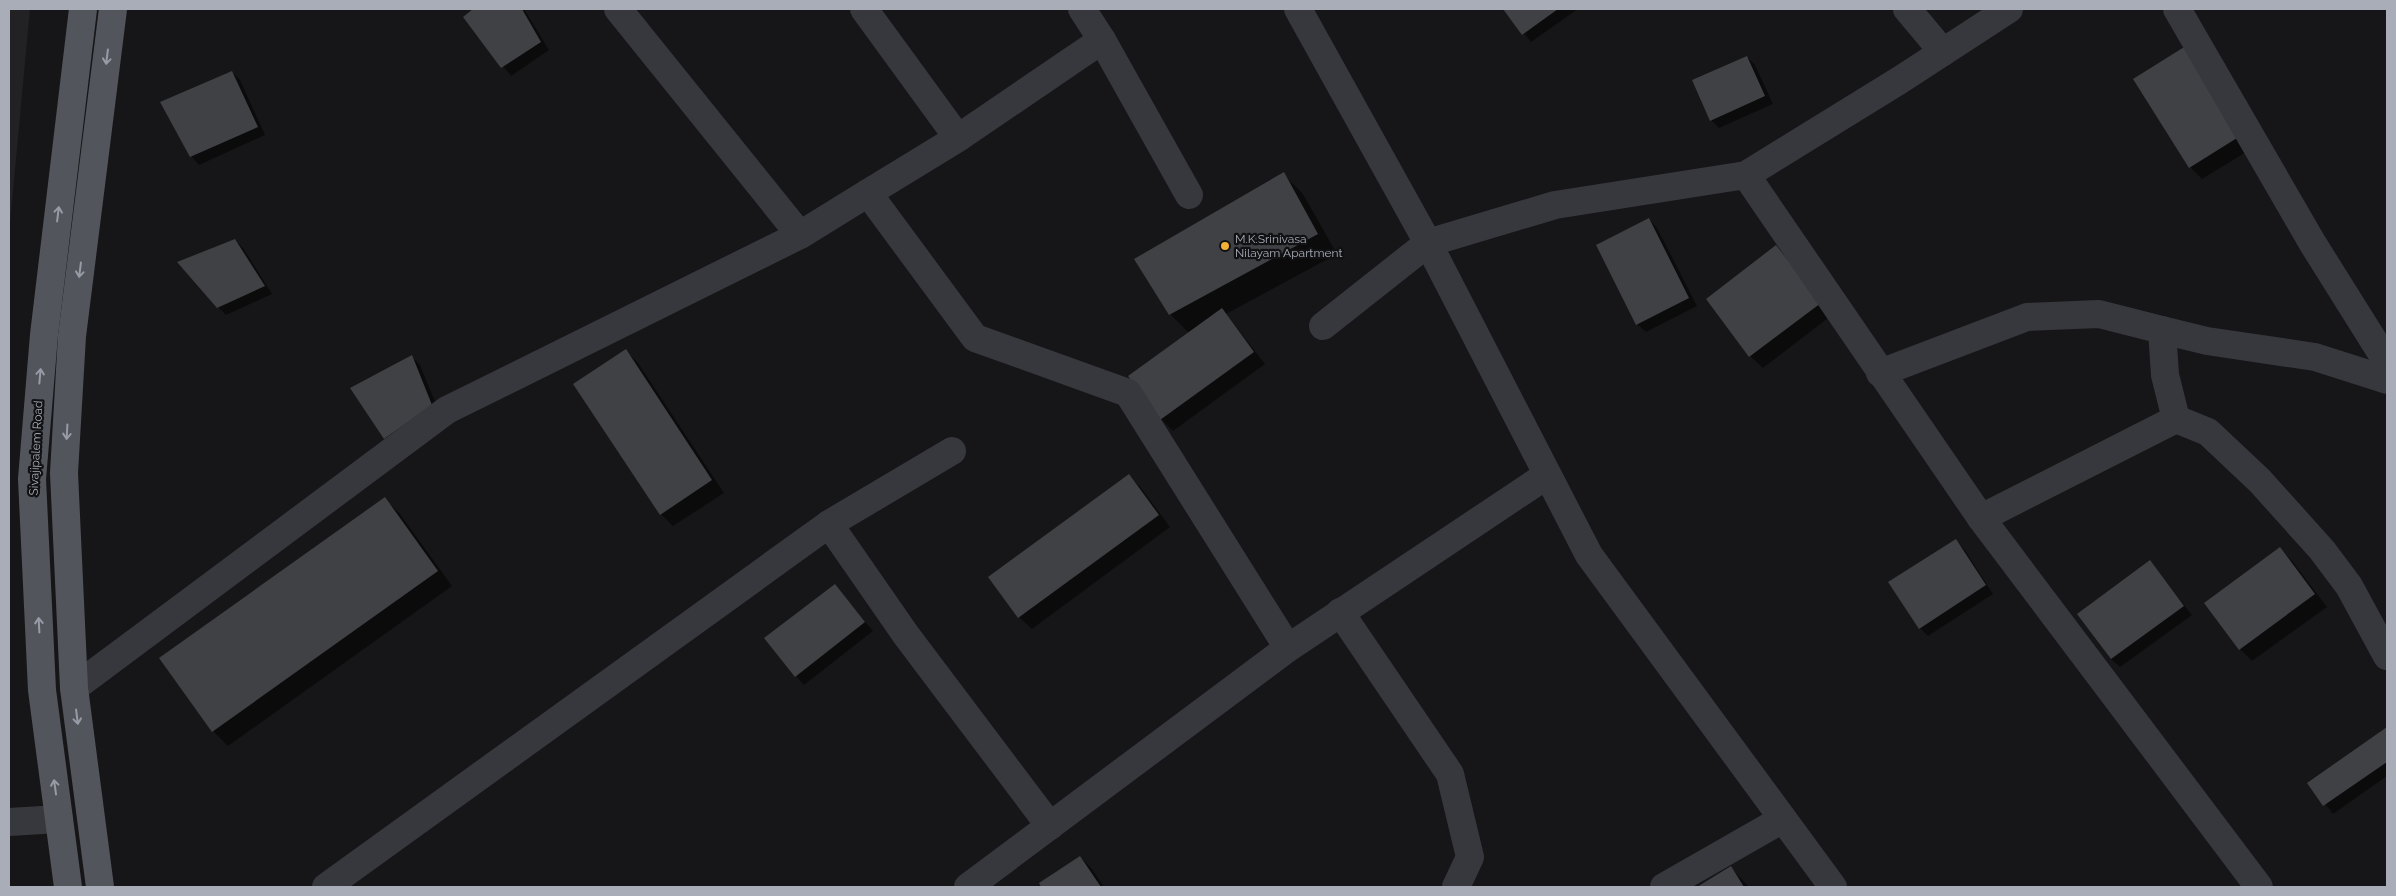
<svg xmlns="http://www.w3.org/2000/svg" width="2396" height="896" font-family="Raleway,sans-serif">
  <rect width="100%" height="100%" fill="#161618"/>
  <path fill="#222225" d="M 9,9 L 30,9 L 9,233 Z"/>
  <g fill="#0007">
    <path d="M 475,9 L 524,9 L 549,50 L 511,76 L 464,17 Z"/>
    <path d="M 1505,9 L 1578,9 L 1531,42 Z"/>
    <path d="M 1747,57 L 1755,65 L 1773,104 L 1719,128 L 1711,120 Z"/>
    <path d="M 232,72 L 240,80 L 265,135 L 199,165 L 191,156 Z"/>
    <path d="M 2135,79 L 2256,146 L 2202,179 L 2190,167 Z"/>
    <path d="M 1283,174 L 1303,194 L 1337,254 L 1226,314 L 1265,364 L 1173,431 L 1161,419 L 1189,333 L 1170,314 Z"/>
    <path d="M 1649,219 L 1657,228 L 1697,306 L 1646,332 L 1637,324 Z"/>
    <path d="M 235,240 L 243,248 L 272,294 L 226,315 L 218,307 Z"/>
    <path d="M 1776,246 L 1789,258 L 1832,315 L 1763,368 L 1750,356 L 1707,299 Z"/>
    <path d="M 626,351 L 638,363 L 724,493 L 673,526 L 661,514 Z"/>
    <path d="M 412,357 L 420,365 L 440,414 L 393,447 L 385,439 L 352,389 Z"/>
    <path d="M 1129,476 L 1141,488 L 1170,527 L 1032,629 L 1019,617 Z"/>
    <path d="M 384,498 L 400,514 L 452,586 L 228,746 L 213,731 Z"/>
    <path d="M 1955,540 L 1964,549 L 1993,594 L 1928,636 L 1920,628 Z"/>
    <path d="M 2280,549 L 2292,561 L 2327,607 L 2252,661 L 2240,649 Z"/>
    <path d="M 2150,562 L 2192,615 L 2120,667 L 2111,659 Z"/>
    <path d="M 834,585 L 873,631 L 804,685 L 796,676 Z"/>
    <path d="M 2387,729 L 2387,776 L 2333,814 L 2309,783 Z"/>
    <path d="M 1080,857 L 1092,869 L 1104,887 L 1043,887 L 1040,883 Z"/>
    <path d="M 1730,867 L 1749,887 L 1699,887 Z"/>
  </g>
  <g fill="#404145">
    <path d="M 473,9 L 522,9 L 541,42 L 501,68 L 463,17 Z"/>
    <path d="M 1503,9 L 1558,9 L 1522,35 Z"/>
    <path d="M 2189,44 L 2245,133 L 2189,168 L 2133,79 Z"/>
    <path d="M 1747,56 L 1765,96 L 1710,121 L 1692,80 Z"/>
    <path d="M 232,71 L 258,127 L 190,157 L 160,102 Z"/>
    <path d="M 1284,172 L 1318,234 L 1169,315 L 1134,259 Z"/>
    <path d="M 1649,218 L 1689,298 L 1636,325 L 1596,245 Z"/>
    <path d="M 235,239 L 265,286 L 217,308 L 177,262 Z"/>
    <path d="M 1776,245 L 1821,303 L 1749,357 L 1706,299 Z"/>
    <path d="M 1222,308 L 1254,352 L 1160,420 L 1128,376 Z"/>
    <path d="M 626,349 L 712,480 L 660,515 L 573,384 Z"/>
    <path d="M 412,355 L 432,405 L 384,439 L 350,388 Z"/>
    <path d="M 1129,474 L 1159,515 L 1018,618 L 988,577 Z"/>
    <path d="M 385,497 L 438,571 L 212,732 L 159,658 Z"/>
    <path d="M 1956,539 L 1986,585 L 1919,629 L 1888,582 Z"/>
    <path d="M 2280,547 L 2315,594 L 2239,650 L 2204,603 Z"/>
    <path d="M 2150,560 L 2184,606 L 2111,659 L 2077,614 Z"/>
    <path d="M 835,584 L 865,622 L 795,677 L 764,638 Z"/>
    <path d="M 2387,727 L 2387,762 L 2323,806 L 2307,783 Z"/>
    <path d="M 1080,856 L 1101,887 L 1041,887 L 1039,883 Z"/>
    <path d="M 1731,866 L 1744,887 L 1697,887 Z"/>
  </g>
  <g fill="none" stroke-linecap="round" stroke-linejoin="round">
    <g stroke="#37383d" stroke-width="28">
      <path d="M 618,9 L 800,235"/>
      <path d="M 864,9 L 958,138 L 868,193"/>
      <path d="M 1298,9 L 1428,243 L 1589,555 L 1833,887"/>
      <path d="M 1907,9 L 1943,52"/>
      <path d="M 2177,9 L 2313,244 L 2387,362"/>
      <path d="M 1102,40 L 1189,195"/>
      <path d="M 958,138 L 1102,40 L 1082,9"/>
      <path d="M 1746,175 L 1981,518 L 2259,887"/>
      <path d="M 1323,326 L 1428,243 L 1555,205 L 1746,175 L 1900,80 L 2009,9"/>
      <path d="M 2162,330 L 2207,341 L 2315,357 L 2387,380"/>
      <path d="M 1880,373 L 2027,317 L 2099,314 L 2162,330 L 2165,375 L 2176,419 L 1981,518"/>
      <path d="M 2176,419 L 2208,432 L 2260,481 L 2322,550 L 2349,586 L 2387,656"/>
      <path d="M 829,524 L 952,451"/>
      <path d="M 1340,612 L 1450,774 L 1470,857 L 1456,887"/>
      <path d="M 74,688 L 447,410 L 800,235 L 868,193 L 975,338 L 1128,393 L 1288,648"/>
      <path d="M 9,822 L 59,819"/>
      <path d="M 326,887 L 829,524 L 906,635 L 1050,826"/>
      <path d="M 968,887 L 1288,648 L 1547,475"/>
      <path d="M 1664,887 L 1783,819"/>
    </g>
    <g stroke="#53555c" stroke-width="28">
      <path d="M 68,887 L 42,690 L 32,479 L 44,335 L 83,9"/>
      <path d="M 100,887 L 74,688 L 64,473 L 72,336 L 113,9"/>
    </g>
  </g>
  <defs><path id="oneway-shaft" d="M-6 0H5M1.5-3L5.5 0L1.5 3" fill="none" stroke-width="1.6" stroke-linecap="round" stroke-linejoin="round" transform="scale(1.25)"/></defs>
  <g stroke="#979ba6">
    <use href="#oneway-shaft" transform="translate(107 57) rotate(97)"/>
    <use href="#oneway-shaft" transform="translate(58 214) rotate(-83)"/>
    <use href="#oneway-shaft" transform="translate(80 270) rotate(97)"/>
    <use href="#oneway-shaft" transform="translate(40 376) rotate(-85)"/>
    <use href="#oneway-shaft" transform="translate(67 432) rotate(93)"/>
    <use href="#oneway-shaft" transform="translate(39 625) rotate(-93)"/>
    <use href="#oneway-shaft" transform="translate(77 717) rotate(83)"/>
    <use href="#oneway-shaft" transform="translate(55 787) rotate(-98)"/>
  </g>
  <circle fill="#f2b134" stroke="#111113" stroke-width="2" cx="1225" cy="246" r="5"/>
  <g text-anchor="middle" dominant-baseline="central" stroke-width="4.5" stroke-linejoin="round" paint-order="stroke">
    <g font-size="12" fill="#a8adb8" stroke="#111113" text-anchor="start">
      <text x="1235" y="239">M.K.Srinivasa<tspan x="1235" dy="14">Nilayam Apartment</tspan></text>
    </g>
    <g font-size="12" fill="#a8adb8" stroke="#111113">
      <text transform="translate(36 448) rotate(-87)">Sivajipalem Road</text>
    </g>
  </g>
  <rect width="2396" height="896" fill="none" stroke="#a8adb8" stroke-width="20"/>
</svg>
